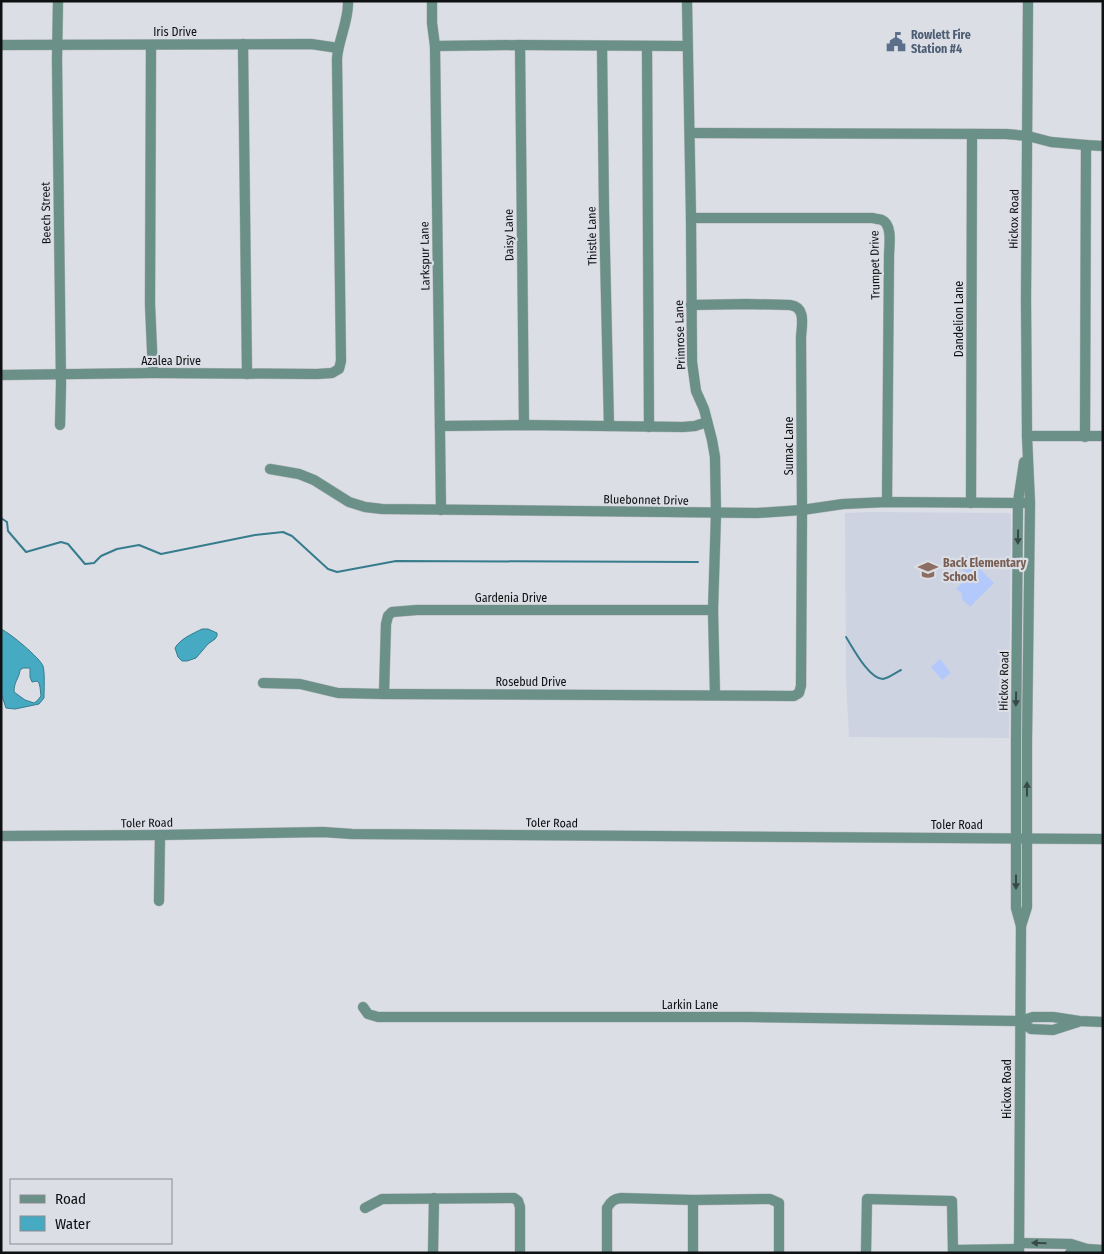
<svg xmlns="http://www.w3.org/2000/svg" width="1104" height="1254" font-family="'Fira Sans Condensed',sans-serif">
  <rect width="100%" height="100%" fill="#dbdee5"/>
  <path fill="#cdd3e1" d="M 869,512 L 1008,513 L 1011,515 L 1009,738 L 849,737 L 846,681 L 845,513 Z"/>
  <g fill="#b3c9fc">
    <path d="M 966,555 L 994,583 L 970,607 L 962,599 L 962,593 L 960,592 L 956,589 L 969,576 L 957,564 Z"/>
    <path d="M 940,659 L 951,673 L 942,680 L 931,667 Z"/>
  </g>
  <g fill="#46aac2" stroke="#367c8d" fill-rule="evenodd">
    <path d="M 1,629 C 10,633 40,658 43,666 C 45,672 44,691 44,698 L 39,704 L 15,709 L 6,708 L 1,693 ZM 23,668 L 30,668 L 30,677 L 32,682 L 37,681 L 39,683 L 40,687 L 41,696 L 37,701 L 34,703 L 25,700 L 14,692 C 14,681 19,679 20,670 Z"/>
    <path d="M 202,629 L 208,629 L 217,633 L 217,636 L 215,639 L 208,644 L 196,658 L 187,661 L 182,661 L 178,657 L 175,648 C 180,639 192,634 202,629 Z"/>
  </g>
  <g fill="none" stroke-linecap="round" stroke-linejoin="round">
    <g stroke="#367c8d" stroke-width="2">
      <path d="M 1,518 L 7,522 L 8,531 L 26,552 L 61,542 L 68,544 L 85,564 L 94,563 L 101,556 L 117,549 L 139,545 L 161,554 L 255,535 L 283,532 L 292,536 L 328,569 L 337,572 L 396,561 L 698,562"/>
      <path d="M 846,637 C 853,648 869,679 883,679 C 889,678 895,673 901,670"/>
    </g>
    <defs>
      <g id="minor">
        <path d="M 58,1 L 57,60 L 61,385 L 60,425"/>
        <path d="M 432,1 L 432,23 L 435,46 L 441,510"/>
        <path d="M 687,1 L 691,218 L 692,362 L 696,391 L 704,409 L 712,440 L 715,457 L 716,514 L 713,610 L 715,695"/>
        <path d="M 243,44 L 247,374"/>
        <path d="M 1,45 L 311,44 L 338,48"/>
        <path d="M 151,45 L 150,304 L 153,373"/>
        <path d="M 520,45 L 524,425"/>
        <path d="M 435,46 L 520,45 L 687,46"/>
        <path d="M 602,46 L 604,209 L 609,426"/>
        <path d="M 647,46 L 649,427"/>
        <path d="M 690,133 L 1006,134 L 1028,136 L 1051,142 L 1086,145 L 1103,146"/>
        <path d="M 691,218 L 873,218 C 875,219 880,219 882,220 C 893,225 889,246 889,256 L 887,502"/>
        <path d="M 1,375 L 153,373 L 317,374 L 332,373 L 339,369 L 341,361 L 337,59 C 338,40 349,21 348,1"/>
        <path d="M 440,426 L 524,425 L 683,427 L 695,426 L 707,422"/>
        <path d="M 1027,436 L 1103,436"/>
        <path d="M 1085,437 L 1086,145"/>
        <path d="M 270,469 L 299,474 L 314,480 L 349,502 L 365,507 L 382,509 L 757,513 L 802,510 L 843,504 L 887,502 L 1024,503"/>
        <path d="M 971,503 L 972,134"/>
        <path d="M 263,683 L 300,684 L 338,693 L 384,694 L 794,696 L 799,693 L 801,686 L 802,510 L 801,337 C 802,324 806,307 790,305 L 747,304 L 691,305"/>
        <path d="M 384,694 L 386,624 L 388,616 L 392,612 L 417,610 L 713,610"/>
        <path d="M 1,836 L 160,835 L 323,832 L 352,834 L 1103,839"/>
        <path d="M 159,901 L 160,835"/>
        <path d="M 1021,926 L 1027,907 L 1027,740 L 1030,503 L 1027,436 L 1026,299 L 1028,1"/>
        <path d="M 363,1007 L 368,1014 L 378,1017 L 748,1017 L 1020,1021 L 1033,1017 L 1053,1017 L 1079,1021 L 1103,1022"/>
        <path d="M 1020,1021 L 1031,1029 L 1053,1030 L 1078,1022"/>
        <path d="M 365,1208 L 382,1199 L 514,1198 L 518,1201 L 520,1207 L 520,1253"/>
        <path d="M 1019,1243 L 1071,1244 L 1087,1249"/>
        <path d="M 953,1250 L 1019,1249"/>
        <path d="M 433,1253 L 434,1198"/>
        <path d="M 607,1253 L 607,1208 C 611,1201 614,1199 621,1198 L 693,1200 L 770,1199 L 779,1203 L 779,1253"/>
        <path d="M 693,1253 L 693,1200"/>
        <path d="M 866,1253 L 867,1199 L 952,1201 L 953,1253"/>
        <path d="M 1019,1253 L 1021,926 L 1016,908 L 1016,741 L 1018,502 L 1024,462"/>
        <path d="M 1070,1253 L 1087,1249 L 1103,1250"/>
      </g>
    </defs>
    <use href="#minor" stroke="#b6b9bf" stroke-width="11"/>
    <use href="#minor" stroke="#6a9087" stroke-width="10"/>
  </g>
  <defs><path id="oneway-solid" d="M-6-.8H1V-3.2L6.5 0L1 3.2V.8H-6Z" transform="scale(1.25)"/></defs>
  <g fill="#384a47">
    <use href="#oneway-solid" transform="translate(1018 537) rotate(91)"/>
    <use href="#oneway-solid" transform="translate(1016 699) rotate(91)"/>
    <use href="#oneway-solid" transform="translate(1027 789) rotate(-90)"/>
    <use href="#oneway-solid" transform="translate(1016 882) rotate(90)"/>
    <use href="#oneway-solid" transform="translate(1039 1243) rotate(-179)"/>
  </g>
  <defs>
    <symbol id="civic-bare" viewBox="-9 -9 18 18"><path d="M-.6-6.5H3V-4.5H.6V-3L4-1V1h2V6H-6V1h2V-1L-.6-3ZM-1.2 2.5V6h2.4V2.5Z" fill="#5c6f8a" stroke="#dbdee5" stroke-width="2.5" paint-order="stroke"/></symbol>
    <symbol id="school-bare" viewBox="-9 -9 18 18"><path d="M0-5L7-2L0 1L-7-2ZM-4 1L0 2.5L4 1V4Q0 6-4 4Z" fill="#8d6e63" stroke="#dbdee5" stroke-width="2.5" paint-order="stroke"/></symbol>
  </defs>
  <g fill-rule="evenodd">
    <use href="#civic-bare" x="882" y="28" width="28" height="28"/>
    <use href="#school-bare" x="914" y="556" width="28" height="28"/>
  </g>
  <g text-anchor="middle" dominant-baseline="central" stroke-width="4.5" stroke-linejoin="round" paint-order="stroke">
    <g font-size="12" fill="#0f1012" stroke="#dbdee5">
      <text x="175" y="32">Iris Drive</text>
      <text transform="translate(46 213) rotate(-91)">Beech Street</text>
      <text transform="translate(1014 219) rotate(-89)">Hickox Road</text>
      <text transform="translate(509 235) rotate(-91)">Daisy Lane</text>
      <text transform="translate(592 236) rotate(-91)">Thistle Lane</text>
      <text transform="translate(425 256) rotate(-91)">Larkspur Lane</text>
      <text transform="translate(875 265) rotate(-91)">Trumpet Drive</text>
      <text transform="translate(959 319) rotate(-90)">Dandelion Lane</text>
      <text transform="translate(680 335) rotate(-92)">Primrose Lane</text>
      <text x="171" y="361">Azalea Drive</text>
      <text transform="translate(789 446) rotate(-90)">Sumac Lane</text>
      <text transform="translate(646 500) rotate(1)">Bluebonnet Drive</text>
      <text x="511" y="598">Gardenia Drive</text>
      <text transform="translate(1004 681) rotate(-89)">Hickox Road</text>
      <text x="531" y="682">Rosebud Drive</text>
      <text transform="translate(147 823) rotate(-1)">Toler Road</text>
      <text transform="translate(552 823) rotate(1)">Toler Road</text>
      <text x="957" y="825">Toler Road</text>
      <text x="690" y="1005">Larkin Lane</text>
      <text transform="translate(1007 1089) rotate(-90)">Hickox Road</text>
    </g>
    <g font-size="12" font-weight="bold" fill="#4e5e75" stroke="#dbdee5" text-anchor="start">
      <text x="911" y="35">Rowlett Fire<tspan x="911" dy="14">Station #4</tspan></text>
    </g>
    <g font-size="12" font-weight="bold" fill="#785e54" stroke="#dbdee5" text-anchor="start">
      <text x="943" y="563">Back Elementary<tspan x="943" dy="14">School</tspan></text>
    </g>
  </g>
  <rect width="1104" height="1254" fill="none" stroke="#0f1012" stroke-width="5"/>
  <rect x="10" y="1179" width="162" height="65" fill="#dbdee5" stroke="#898c91"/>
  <rect x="20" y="1195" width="25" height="8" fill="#6a9087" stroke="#898c91"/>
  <text x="55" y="1204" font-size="15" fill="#0f1012">Road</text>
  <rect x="20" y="1216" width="25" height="15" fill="#46aac2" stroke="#898c91"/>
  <text x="55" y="1229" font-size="15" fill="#0f1012">Water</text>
</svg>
